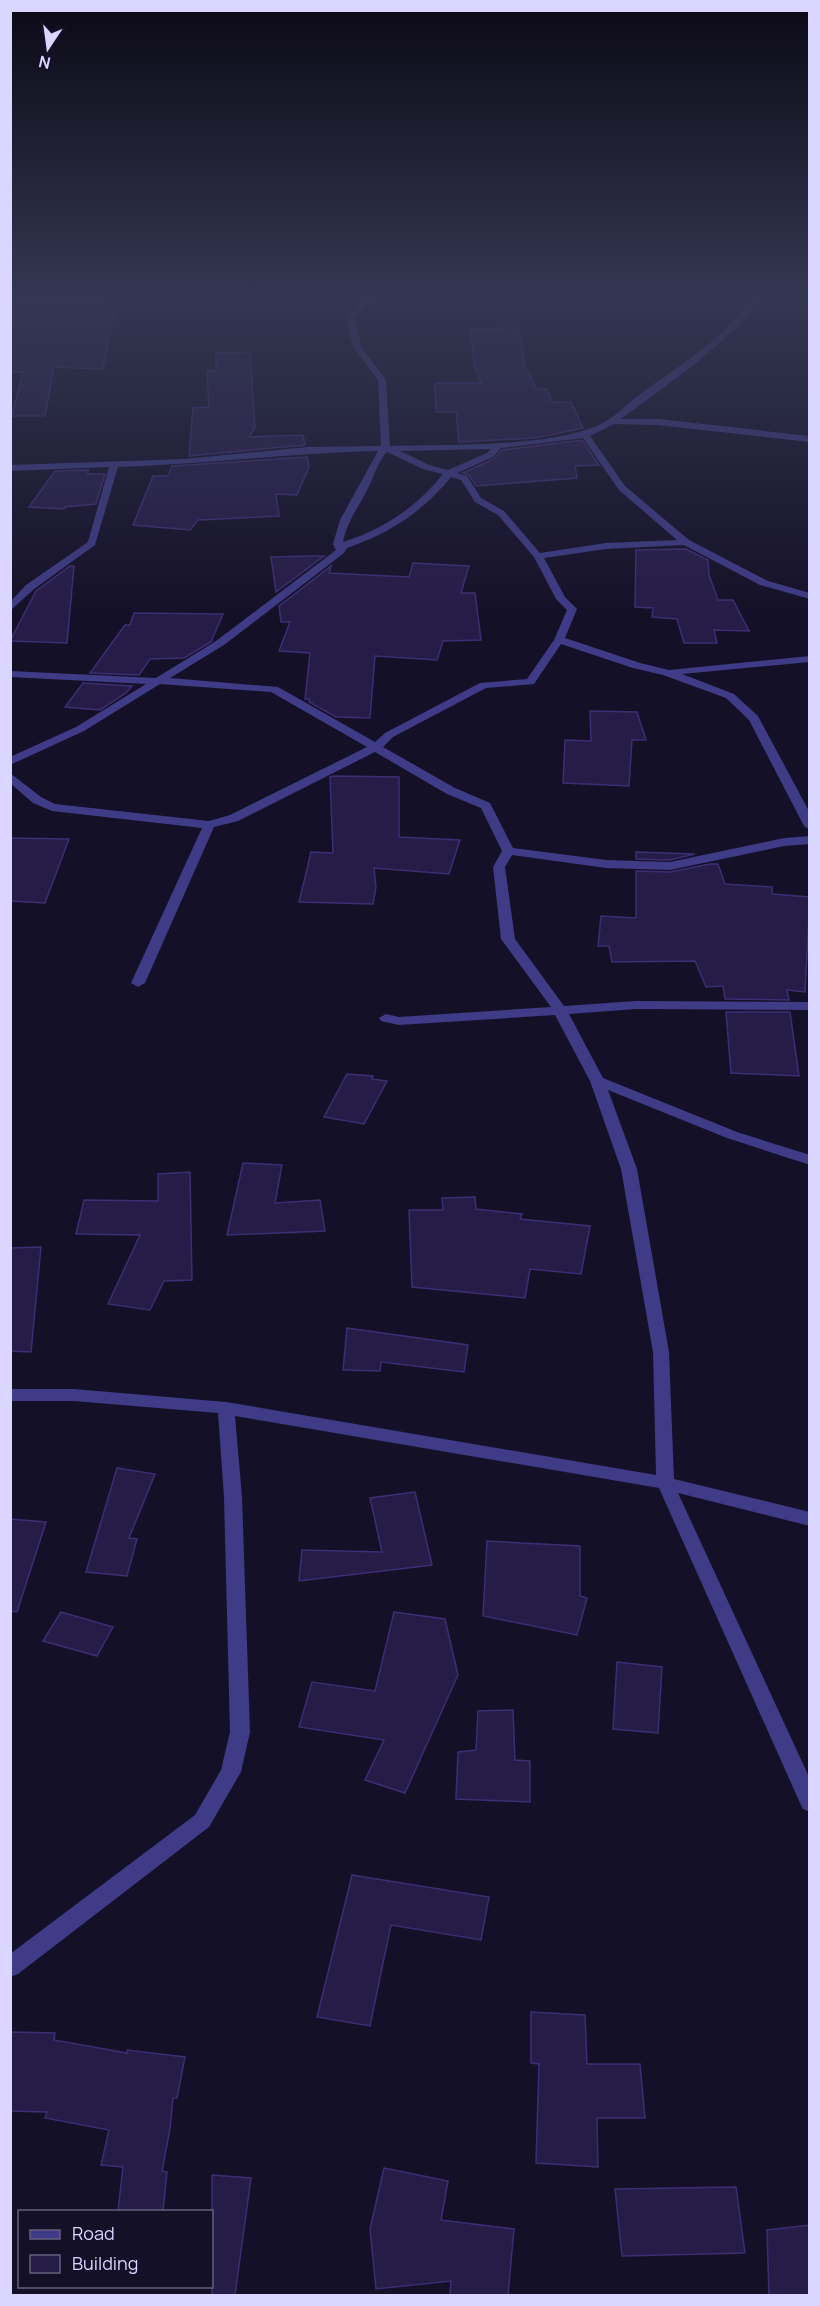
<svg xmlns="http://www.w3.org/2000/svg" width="820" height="2306" font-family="Manrope,sans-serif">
  <rect width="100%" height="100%" fill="#141027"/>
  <g fill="#261c48" stroke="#3d2e74" stroke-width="1.5">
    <path d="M 98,293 L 96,303 L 116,303 L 103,369 L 54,367 L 45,416 L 12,416 L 23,372 L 10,372 L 10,305 L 49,294 Z"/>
    <path d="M 519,328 L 525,367 L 537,389 L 547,389 L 552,402 L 571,402 L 583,428 L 536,438 L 459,442 L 456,412 L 436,412 L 435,383 L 481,383 L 475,368 L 470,329 Z"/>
    <path d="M 250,352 L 255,427 L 249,437 L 303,435 L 305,445 L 189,456 L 193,408 L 209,407 L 207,371 L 216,370 L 216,353 Z"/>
    <path d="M 582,440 L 599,465 L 575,466 L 577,478 L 476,486 L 469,475 L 463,473 L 494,459 L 502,450 Z"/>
    <path d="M 307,457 L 309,467 L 297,495 L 276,494 L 279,516 L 198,520 L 190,530 L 133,525 L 153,476 L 168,476 L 172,466 Z"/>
    <path d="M 88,470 L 88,474 L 105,474 L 96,504 L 65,507 L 64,509 L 29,507 L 55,471 Z"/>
    <path d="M 686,549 L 708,560 L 709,575 L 718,600 L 733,600 L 749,631 L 714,630 L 717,643 L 684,643 L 677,619 L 652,617 L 653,608 L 635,607 L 636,550 Z"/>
    <path d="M 308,556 L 324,556 L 276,592 L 271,557 Z"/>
    <path d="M 413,563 L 469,566 L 461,593 L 475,593 L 481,640 L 443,641 L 437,660 L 375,656 L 370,718 L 336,717 L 309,702 L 310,699 L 305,699 L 310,653 L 279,651 L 290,622 L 281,622 L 279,606 L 331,566 L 329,573 L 409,577 Z"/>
    <path d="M 70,566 L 74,566 L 67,643 L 10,641 L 36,591 Z"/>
    <path d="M 134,613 L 223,614 L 211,642 L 184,658 L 150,659 L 139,675 L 90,673 L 125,625 L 130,625 Z"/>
    <path d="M 83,683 L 132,686 L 126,693 L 100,710 L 65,707 Z"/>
    <path d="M 590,711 L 637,712 L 646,740 L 632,740 L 629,786 L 563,783 L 565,740 L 591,741 Z"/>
    <path d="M 333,776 L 399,777 L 399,837 L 460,840 L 449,874 L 374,868 L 376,887 L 373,904 L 299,902 L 311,852 L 333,853 L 330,777 Z"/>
    <path d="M 10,838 L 69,839 L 45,903 L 10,901 Z"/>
    <path d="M 636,852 L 695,854 L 670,860 L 636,859 Z"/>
    <path d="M 710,864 L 718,864 L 725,884 L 772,887 L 772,894 L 810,897 L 805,992 L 787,990 L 789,1000 L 725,999 L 723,986 L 706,987 L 695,961 L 612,962 L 609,946 L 598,946 L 601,916 L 636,918 L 636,871 L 670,872 Z"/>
    <path d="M 726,1012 L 790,1012 L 799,1076 L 731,1073 Z"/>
    <path d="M 347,1074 L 373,1076 L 372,1079 L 387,1081 L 364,1124 L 324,1117 Z"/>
    <path d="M 243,1163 L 282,1165 L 275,1203 L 320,1200 L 325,1231 L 227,1235 Z"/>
    <path d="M 190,1172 L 192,1280 L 164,1281 L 150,1310 L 108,1304 L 140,1235 L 76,1234 L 84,1200 L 158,1201 L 158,1174 Z"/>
    <path d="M 475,1197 L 476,1209 L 522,1214 L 520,1219 L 590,1226 L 581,1274 L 530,1269 L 525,1298 L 412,1287 L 409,1210 L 443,1210 L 442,1198 Z"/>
    <path d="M 41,1247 L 31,1352 L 10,1351 L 10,1248 Z"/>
    <path d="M 347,1328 L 468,1345 L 464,1372 L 381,1362 L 380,1371 L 343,1370 Z"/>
    <path d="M 117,1468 L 155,1474 L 129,1538 L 137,1539 L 127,1576 L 86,1572 Z"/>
    <path d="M 415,1492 L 432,1565 L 299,1581 L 302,1550 L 382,1552 L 370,1498 Z"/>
    <path d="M 10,1519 L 46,1522 L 17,1612 L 10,1611 Z"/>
    <path d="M 487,1541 L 580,1546 L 580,1596 L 587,1598 L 577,1635 L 483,1616 Z"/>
    <path d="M 61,1612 L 113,1627 L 97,1656 L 43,1641 Z"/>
    <path d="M 394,1612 L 445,1619 L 458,1675 L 405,1793 L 365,1780 L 384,1740 L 299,1727 L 312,1682 L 375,1691 Z"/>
    <path d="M 617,1662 L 662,1667 L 658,1733 L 613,1729 Z"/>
    <path d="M 513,1710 L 515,1760 L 530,1761 L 530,1802 L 456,1799 L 458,1752 L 476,1750 L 478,1711 Z"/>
    <path d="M 352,1875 L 489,1897 L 481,1940 L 391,1925 L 370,2026 L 317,2017 Z"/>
    <path d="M 531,2012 L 585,2015 L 587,2064 L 640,2064 L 645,2118 L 597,2118 L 598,2167 L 536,2163 L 539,2064 L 531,2063 Z"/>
    <path d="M 10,2032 L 55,2033 L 54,2040 L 127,2053 L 127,2050 L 185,2057 L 177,2098 L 173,2098 L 170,2129 L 162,2171 L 167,2172 L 163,2211 L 118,2211 L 123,2167 L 101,2165 L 109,2130 L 45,2118 L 47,2112 L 10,2111 Z"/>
    <path d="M 384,2168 L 448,2181 L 441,2220 L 514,2229 L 508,2295 L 450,2295 L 451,2281 L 376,2289 L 370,2229 Z"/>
    <path d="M 212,2175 L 251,2178 L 235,2295 L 212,2295 Z"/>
    <path d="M 736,2187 L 745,2253 L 622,2256 L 615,2189 Z"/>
    <path d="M 810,2225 L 810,2295 L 769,2295 L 767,2230 Z"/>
  </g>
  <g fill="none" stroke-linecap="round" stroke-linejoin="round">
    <g fill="#3f3b86" fill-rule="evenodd">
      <path d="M 34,293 L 47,293 L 10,303 L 10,299 Z"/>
      <path d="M 384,293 L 394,293 L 370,304 L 355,317 L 361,347 L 386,380 L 390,446 C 446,444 567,449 611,418 C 622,410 632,400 643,392 C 673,370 704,351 730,325 C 742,311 752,292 772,293 L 755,305 L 735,329 L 694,365 L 621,419 L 658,419 L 810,436 L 810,442 L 658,425 L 614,424 L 590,436 L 625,486 L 689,540 L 768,581 L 810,593 L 810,599 L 760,585 L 684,545 L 606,549 L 544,558 L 565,597 L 577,609 L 565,638 L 640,663 L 669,670 L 810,656 L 810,662 L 682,674 L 734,694 L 758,716 L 810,813 L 810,830 L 804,826 L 749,720 L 726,698 L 663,675 L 633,668 L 561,644 L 534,684 L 486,688 L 393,737 L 383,747 L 455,788 L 490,803 L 513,848 L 606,860 L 670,862 L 784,838 L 810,836 L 810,844 L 784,846 L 670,870 L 606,868 L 512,855 L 505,867 L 515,939 L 564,1006 L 636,1001 L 810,1002 L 810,1010 L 636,1009 L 569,1014 L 603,1078 L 737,1132 L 810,1155 L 810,1165 L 727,1138 L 608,1090 L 637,1169 L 669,1352 L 674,1479 L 810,1512 L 810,1526 L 678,1493 L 810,1779 L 810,1812 L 803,1809 L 800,1803 L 659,1488 L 235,1416 L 242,1497 L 250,1732 L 241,1772 L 209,1827 L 18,1974 L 10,1977 L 10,1954 L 195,1815 L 221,1770 L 230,1732 L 224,1497 L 218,1413 L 74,1401 L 10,1401 L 10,1389 L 74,1389 L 226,1402 L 656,1475 L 653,1352 L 621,1169 L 590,1081 L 555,1015 L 399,1025 L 381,1021 L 379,1018 L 386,1014 L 399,1017 L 551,1007 L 501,939 L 493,867 L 502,851 L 481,808 L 447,794 L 375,752 L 238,821 L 214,827 L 145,983 L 138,987 L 131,983 L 202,828 L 52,811 L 33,803 L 10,783 L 10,773 L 41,797 L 55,804 L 209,821 L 230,815 L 367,747 L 271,692 L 160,684 L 84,731 L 10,765 L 10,757 L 76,727 L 146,684 L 10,677 L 10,671 L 156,678 L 216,641 L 336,550 L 333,544 L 340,520 L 378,451 C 291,453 205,464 118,467 L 95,545 L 34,589 L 10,611 L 10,602 L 26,585 L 88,542 L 109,467 L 10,471 L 10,465 L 185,459 L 308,447 L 381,446 L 378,380 L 353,347 L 347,317 L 364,300 ZM 583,438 L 619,490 L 677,540 L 606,543 L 540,553 L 504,511 L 481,498 L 467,476 L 457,473 L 493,457 L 501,448 ZM 491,449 L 487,453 L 448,470 L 429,465 L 400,451 ZM 387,452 L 423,469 L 443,474 C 417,507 382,530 343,542 C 347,520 360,506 369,486 C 375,474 378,462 387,452 ZM 451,477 L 461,480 L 475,502 L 498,515 L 534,557 L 556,599 L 567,610 L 554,640 L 527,679 L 480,683 L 385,733 L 375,742 L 278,687 L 170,678 L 224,645 L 344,553 L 347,548 C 388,534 424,511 451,477 Z"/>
    </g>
  </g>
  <linearGradient id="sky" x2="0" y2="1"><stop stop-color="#0b0915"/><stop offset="0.48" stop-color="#343752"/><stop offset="1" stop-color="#343752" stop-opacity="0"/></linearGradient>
  <rect width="820" height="616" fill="url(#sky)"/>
  <rect width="820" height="2306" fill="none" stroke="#dbd6ff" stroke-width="24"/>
  <rect x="18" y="2210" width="195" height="78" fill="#141027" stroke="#645f7d" stroke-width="1.5"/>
  <rect x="30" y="2230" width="30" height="9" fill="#3f3b86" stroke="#645f7d" stroke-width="1.5"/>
  <text x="72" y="2240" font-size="18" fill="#dbd6ff">Road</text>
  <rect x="30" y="2255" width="30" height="18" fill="#261c48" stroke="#645f7d" stroke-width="1.5"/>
  <text x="72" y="2270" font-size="18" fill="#dbd6ff">Building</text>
  <g transform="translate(48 48) rotate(193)" stroke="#141027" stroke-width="4.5" paint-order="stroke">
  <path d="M0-4.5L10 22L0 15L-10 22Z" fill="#dbd6ff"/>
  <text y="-9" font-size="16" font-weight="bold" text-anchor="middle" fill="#dbd6ff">N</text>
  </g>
</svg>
